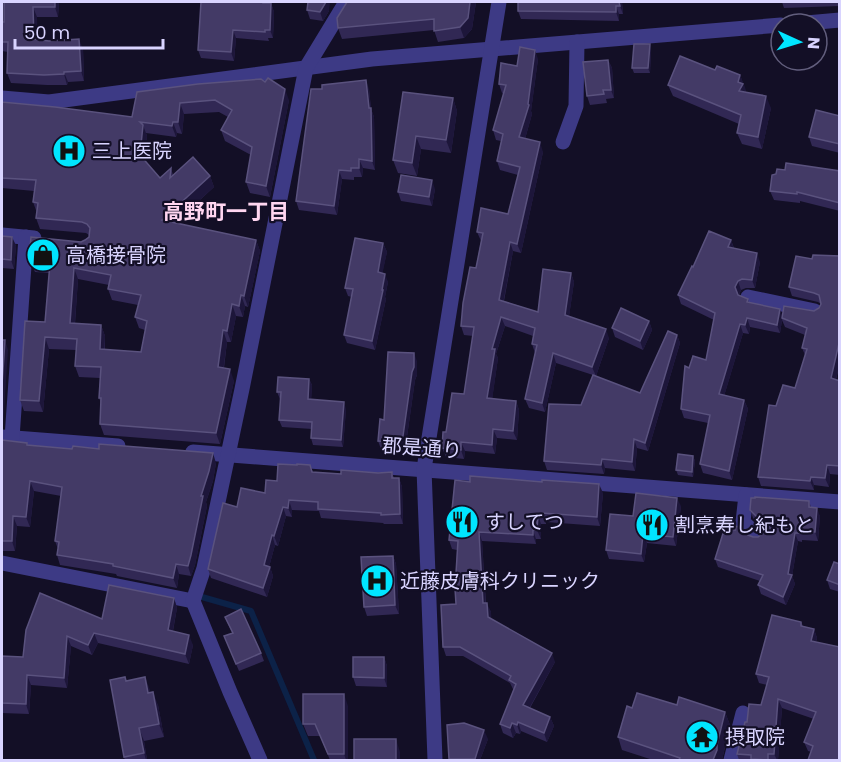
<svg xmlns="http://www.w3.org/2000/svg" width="841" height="762" font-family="Poppins,'Noto Sans JP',sans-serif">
  <rect width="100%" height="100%" fill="#130f26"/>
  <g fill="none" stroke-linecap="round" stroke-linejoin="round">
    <path stroke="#0c2248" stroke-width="6" d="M 202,597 L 251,611 L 314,760"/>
    <g stroke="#3d3a85" stroke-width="15">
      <path d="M 795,24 L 840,20"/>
      <path d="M 2,98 L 49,102 L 372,59 L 781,25"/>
      <path d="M 563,142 L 576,106 L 577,42"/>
      <path d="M 2,235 L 34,238"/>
      <path d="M 748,297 L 815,311"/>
      <path d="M 2,437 L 118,446"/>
      <path d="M 12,438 L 26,237"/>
      <path d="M 193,452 L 840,502"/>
      <path d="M 746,495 L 743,522 L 758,536"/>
      <path d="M 2,563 L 193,601"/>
      <path d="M 260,760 L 230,692 L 193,601 L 204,568 L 242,389 L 306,68 L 346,2"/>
      <path d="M 435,760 L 424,469 L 499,2"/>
      <path d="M 731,760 L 743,713"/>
    </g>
  </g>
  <g fill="#312854" fill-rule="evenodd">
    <path d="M 4,2 L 59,2 L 58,17 L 37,17 L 37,40 L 83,49 L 84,81 L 68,82 L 67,85 L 47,85 L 11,83 L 7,73 L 8,52 L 2,51 L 2,22 L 4,22 Z"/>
    <path d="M 347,2 L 476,2 L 472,29 L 464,38 L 438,42 L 434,30 L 342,39 L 338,28 Z"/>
    <path d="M 518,2 L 622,2 L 623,14 L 619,14 L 619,21 L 521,19 L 518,11 Z"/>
    <path d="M 782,2 L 840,2 L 840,6 L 784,8 Z"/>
    <path d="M 267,3 L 271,3 L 274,12 L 273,38 L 268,38 L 269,41 L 236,38 L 234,61 L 201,58 L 198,50 Z"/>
    <path d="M 307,10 L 329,11 L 323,21 L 310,19 Z"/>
    <path d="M 651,49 L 650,73 L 634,73 L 632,68 Z"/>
    <path d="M 538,59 L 531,111 L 532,114 L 525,139 L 543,152 L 521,253 L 513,251 L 504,301 L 538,312 L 571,273 L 574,282 L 569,316 L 609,338 L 596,376 L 640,393 L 677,335 L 680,343 L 648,451 L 637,448 L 635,471 L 605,468 L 604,474 L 547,470 L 544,461 L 581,405 L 593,375 L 556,363 L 545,412 L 529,408 L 525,399 L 535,353 L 532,344 L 533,336 L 505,326 L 496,354 L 498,358 L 492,399 L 516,401 L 519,410 L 517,440 L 497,438 L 495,454 L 465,451 L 464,459 L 446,457 L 442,448 L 446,432 L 464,394 L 473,336 L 464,335 L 461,326 L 476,268 L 481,241 L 477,232 L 508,214 L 518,175 L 500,170 L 497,161 L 501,141 L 496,140 L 493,130 L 504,94 L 502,93 L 499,84 L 517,66 Z"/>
    <path d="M 608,60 L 612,68 L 614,98 L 606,99 L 607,103 L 590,105 L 587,96 Z"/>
    <path d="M 715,70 L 740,75 L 746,92 L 771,108 L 762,149 L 742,144 L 737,133 L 739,124 L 673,96 L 668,85 Z"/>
    <path d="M 369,89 L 371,109 L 374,117 L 375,170 L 363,168 L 362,177 L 354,177 L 354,180 L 342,179 L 337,215 L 299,210 L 296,201 Z"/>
    <path d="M 137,92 L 289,100 L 270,197 L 250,193 L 246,182 L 251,155 L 225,141 L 221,130 L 228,117 L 219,112 L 184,114 L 182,134 L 177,133 L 176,137 L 146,133 L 147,136 L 144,160 L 160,178 L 171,168 L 173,175 L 210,176 L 214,187 L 175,223 L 256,240 L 260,251 L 248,307 L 245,306 L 243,317 L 236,316 L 231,342 L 227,342 L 224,368 L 234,381 L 220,444 L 104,435 L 100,424 L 101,403 L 99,398 L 100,378 L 79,377 L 75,366 L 76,350 L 49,349 L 43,412 L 24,411 L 20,400 L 45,322 L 49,273 L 35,272 L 29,259 L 85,240 L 89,237 L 89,235 L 86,233 L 40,229 L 36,218 L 37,213 L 33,202 L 34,191 L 2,188 L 2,102 L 132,117 ZM 78,279 L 109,285 L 108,289 L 112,300 L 138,305 L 135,317 L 139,328 L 145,330 L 141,352 L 105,350 L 105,336 L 101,325 L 75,324 Z"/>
    <path d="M 453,98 L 457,111 L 451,153 L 421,149 L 417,176 L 398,173 L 393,160 Z"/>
    <path d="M 840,116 L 840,153 L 812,146 L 809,137 Z"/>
    <path d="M 785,170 L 840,171 L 840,211 L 800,201 L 800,203 L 774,200 L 770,191 L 776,174 Z"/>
    <path d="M 435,189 L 432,206 L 401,201 L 398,192 Z"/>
    <path d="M 2,236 L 12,237 L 16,246 L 14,269 L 2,268 Z"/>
    <path d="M 731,240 L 734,248 L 760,262 L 755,288 L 746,288 L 741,290 L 739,295 L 748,299 L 749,303 L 782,316 L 814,311 L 819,308 L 821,304 L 818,302 L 792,296 L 789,287 L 812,259 L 840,256 L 840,363 L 836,380 L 840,381 L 840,475 L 830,474 L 829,487 L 814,485 L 814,490 L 761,486 L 758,477 L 776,406 L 795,388 L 805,355 L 802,348 L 805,335 L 785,327 L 782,320 L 780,333 L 750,327 L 749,334 L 743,333 L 724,396 L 744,400 L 748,409 L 732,480 L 703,473 L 700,464 L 708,423 L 684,418 L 681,409 L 689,368 L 706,360 L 714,320 L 681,304 L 678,295 L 693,267 Z"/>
    <path d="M 383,243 L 387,252 L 382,273 L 388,282 L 385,297 L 386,299 L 375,350 L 347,343 L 344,335 L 352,297 L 348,296 L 345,288 Z"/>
    <path d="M 649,321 L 652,330 L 643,350 L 615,337 L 612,328 Z"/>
    <path d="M 417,361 L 417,375 L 415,380 L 406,444 L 400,450 L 381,449 L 378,441 L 384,420 Z"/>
    <path d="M 309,379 L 312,385 L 311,399 L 346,409 L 343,447 L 313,445 L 311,438 L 312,429 L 282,427 L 279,420 L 281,399 L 280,399 L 277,392 Z"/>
    <path d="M 2,440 L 27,443 L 28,445 L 216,463 L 213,481 L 206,502 L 207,506 L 195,565 L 191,576 L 179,574 L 177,588 L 117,576 L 116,574 L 60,565 L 57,555 L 58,549 L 55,541 L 61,496 L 34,491 L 30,527 L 17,526 L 15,551 L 2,551 Z"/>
    <path d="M 693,456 L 695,461 L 693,477 L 678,475 L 676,470 Z"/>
    <path d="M 297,465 L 310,465 L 313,472 L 341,474 L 392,472 L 394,478 L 399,478 L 402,487 L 403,524 L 384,524 L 383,523 L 321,518 L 319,511 L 292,510 L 292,517 L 286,516 L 278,546 L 275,545 L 269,567 L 270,567 L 273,576 L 267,597 L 211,578 L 208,569 L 237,507 L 265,493 L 277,481 Z"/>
    <path d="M 603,493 L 600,526 L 546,522 L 546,524 L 541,524 L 541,539 L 536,539 L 536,544 L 482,541 L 486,603 L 491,612 L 491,619 L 555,662 L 530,708 L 550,717 L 554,726 L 547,742 L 521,731 L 520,734 L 516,733 L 513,738 L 503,733 L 500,724 L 514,690 L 513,689 L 510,683 L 463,656 L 446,656 L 443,647 L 456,604 L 456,573 L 457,550 L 452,549 L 449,540 Z"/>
    <path d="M 809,501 L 811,507 L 820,516 L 818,541 L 802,540 L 802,542 L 798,541 L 792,576 L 795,584 L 786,605 L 761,594 L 758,585 L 760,581 L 718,567 L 715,559 L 748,535 L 753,537 L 758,537 L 762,534 L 764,530 L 753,518 L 750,510 Z"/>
    <path d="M 681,506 L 676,546 L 647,543 L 644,562 L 609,559 L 606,550 L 633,516 Z"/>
    <path d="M 393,556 L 396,564 L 399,614 L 367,616 L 364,607 Z"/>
    <path d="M 840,564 L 840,592 L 830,589 L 827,580 Z"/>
    <path d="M 174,598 L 177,608 L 173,631 L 193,645 L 189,664 L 98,643 L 92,655 L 71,646 L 67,688 L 31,685 L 29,714 L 2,713 L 2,656 L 23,657 L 102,619 Z"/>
    <path d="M 225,617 L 261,653 L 264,661 L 239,671 L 224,636 L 232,633 Z"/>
    <path d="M 801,622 L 803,626 L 814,629 L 817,638 L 816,642 L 840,760 L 808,751 L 804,742 L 814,719 L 782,708 L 778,760 L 739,760 L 737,754 L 747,722 L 761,705 L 767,685 L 759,683 L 756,674 Z"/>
    <path d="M 384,657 L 387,666 L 387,687 L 356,686 L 353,677 Z"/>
    <path d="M 127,681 L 150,690 L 150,693 L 158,705 L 164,737 L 144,741 L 147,760 L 125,760 L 124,757 Z"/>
    <path d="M 677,705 L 725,712 L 730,725 L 722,760 L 653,760 L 622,750 L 618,737 L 632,708 Z"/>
    <path d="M 348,706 L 348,760 L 330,760 L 320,736 L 308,736 L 303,724 Z"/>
    <path d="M 488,739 L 480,760 L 450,760 L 449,759 Z"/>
  </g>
  <g fill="#1d163a">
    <path d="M 55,2 L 59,2 L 58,17 L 55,7 Z"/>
    <path d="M 326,2 L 330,2 L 329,11 L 323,21 L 320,12 Z"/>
    <path d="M 470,2 L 476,2 L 472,29 L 464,38 L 460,27 Z"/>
    <path d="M 619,2 L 622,2 L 623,14 L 620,6 Z"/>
    <path d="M 271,3 L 274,12 L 273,38 L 270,30 Z"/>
    <path d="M 616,6 L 619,14 L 619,21 L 616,12 Z"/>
    <path d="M 33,7 L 37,17 L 38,49 L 34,39 Z"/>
    <path d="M 233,30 L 236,38 L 234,61 L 231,52 Z"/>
    <path d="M 79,39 L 83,49 L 84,81 L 81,71 Z"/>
    <path d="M 650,44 L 651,49 L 650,73 L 648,68 Z"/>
    <path d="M 535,50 L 538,59 L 531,111 L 532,114 L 523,146 L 519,137 L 528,104 Z"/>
    <path d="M 608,60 L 612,68 L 614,98 L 611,90 Z"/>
    <path d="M 64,72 L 68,82 L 67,85 L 64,74 Z"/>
    <path d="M 740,75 L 745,87 L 747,96 L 739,91 L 738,82 Z"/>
    <path d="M 366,80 L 369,89 L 371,109 L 374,117 L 375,170 L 372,161 L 369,108 Z"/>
    <path d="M 285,89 L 289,100 L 270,197 L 266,186 Z"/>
    <path d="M 766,96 L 771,108 L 762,149 L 758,137 Z"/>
    <path d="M 453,98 L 457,111 L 451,153 L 446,140 Z"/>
    <path d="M 180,103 L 184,114 L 182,134 L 178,122 Z"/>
    <path d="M 173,122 L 177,133 L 176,137 L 172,126 Z"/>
    <path d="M 143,125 L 147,136 L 144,166 L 140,155 Z"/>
    <path d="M 416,136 L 421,149 L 417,176 L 412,163 Z"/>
    <path d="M 540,142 L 543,152 L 521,253 L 517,244 Z"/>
    <path d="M 359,159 L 363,168 L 362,177 L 359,168 Z"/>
    <path d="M 339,170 L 342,179 L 337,215 L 334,206 Z"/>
    <path d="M 210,176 L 214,187 L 166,231 L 162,220 Z"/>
    <path d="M 432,180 L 435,189 L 432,206 L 429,197 Z"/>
    <path d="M 12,237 L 16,246 L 14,269 L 11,260 Z"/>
    <path d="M 256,240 L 260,251 L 248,307 L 244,296 Z"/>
    <path d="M 731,240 L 734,249 L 728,247 Z"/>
    <path d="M 510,242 L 513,251 L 502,309 L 499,300 Z"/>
    <path d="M 383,243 L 387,252 L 381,281 L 378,272 Z"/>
    <path d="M 757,253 L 760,262 L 755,288 L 752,280 Z"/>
    <path d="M 74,268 L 78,279 L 74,334 L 70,323 Z"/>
    <path d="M 571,273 L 574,282 L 568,324 L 565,315 Z"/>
    <path d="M 385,274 L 388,282 L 385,297 L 386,299 L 375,350 L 372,341 Z"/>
    <path d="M 738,281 L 741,290 L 738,296 L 735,287 Z"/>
    <path d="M 241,295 L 245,306 L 243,317 L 239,306 Z"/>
    <path d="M 232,304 L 236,316 L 231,342 L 227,331 Z"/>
    <path d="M 780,309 L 783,318 L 782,318 L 782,320 L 780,333 L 777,325 Z"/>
    <path d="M 501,317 L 505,326 L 496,354 L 498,358 L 491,408 L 487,398 L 492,349 Z"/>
    <path d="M 747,318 L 750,327 L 749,334 L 745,325 Z"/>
    <path d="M 649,321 L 652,330 L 643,350 L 640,341 Z"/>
    <path d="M 740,324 L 743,333 L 722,403 L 719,394 Z"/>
    <path d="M 101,325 L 105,336 L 104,360 L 100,349 Z"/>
    <path d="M 606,329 L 609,338 L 596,376 L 592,367 Z"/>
    <path d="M 223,330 L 227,342 L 222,379 L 218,367 Z"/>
    <path d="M 677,335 L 680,343 L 648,451 L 645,443 Z"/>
    <path d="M 45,337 L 49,349 L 43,412 L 39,401 Z"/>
    <path d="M 840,339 L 840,363 L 834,387 L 831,378 Z"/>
    <path d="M 5,340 L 8,350 L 3,427 L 2,423 L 2,385 Z"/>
    <path d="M 414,353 L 417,361 L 417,375 L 415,380 L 406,444 L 400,450 L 397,442 Z"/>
    <path d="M 553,353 L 556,363 L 545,412 L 542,403 Z"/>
    <path d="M 230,369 L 234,381 L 220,444 L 216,433 Z"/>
    <path d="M 309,379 L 312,385 L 311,406 L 308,399 Z"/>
    <path d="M 744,400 L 748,409 L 732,480 L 729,471 Z"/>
    <path d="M 516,401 L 519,410 L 517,440 L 513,431 Z"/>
    <path d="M 344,402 L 346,409 L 343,447 L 341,440 Z"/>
    <path d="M 493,429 L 497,438 L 495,454 L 492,445 Z"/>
    <path d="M 634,439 L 637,448 L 635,471 L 632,462 Z"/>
    <path d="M 461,442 L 465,451 L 464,459 L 461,450 Z"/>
    <path d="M 213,453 L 216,463 L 213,481 L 206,502 L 207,506 L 195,565 L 191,576 L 188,566 L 201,496 Z"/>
    <path d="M 693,456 L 695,461 L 693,477 L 692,472 Z"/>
    <path d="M 602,459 L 605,468 L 604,474 L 601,465 Z"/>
    <path d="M 827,465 L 830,474 L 829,487 L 825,478 Z"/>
    <path d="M 811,477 L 814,485 L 814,490 L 810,481 Z"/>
    <path d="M 399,478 L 402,487 L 403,524 L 400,514 Z"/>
    <path d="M 30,481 L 34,491 L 30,527 L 26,517 Z"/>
    <path d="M 599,484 L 603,493 L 600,526 L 597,517 Z"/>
    <path d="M 677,498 L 681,506 L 676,546 L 673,537 Z"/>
    <path d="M 289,500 L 292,510 L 292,517 L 288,508 Z"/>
    <path d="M 283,507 L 286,516 L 278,546 L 274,536 Z"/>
    <path d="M 817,508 L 820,516 L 818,541 L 815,532 Z"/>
    <path d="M 538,515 L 541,524 L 541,539 L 537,530 Z"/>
    <path d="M 13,516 L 17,526 L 15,551 L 12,541 Z"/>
    <path d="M 533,530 L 536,539 L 536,544 L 533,535 Z"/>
    <path d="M 479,532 L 482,541 L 486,612 L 483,603 Z"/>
    <path d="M 795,533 L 798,541 L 792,576 L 795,584 L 786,605 L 783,597 Z"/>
    <path d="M 643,534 L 647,543 L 644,562 L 641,554 Z"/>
    <path d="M 272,535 L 275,545 L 267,574 L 264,565 Z"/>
    <path d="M 393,556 L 396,564 L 399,614 L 395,605 Z"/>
    <path d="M 176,564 L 179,574 L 177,588 L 173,578 Z"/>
    <path d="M 270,567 L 273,576 L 267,597 L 263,588 Z"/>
    <path d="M 174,598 L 177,608 L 171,640 L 168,630 Z"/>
    <path d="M 487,603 L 491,612 L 492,626 L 488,617 Z"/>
    <path d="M 814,629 L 817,638 L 814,649 L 811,641 Z"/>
    <path d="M 94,633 L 98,643 L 92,655 L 88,645 Z"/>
    <path d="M 189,635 L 193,645 L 189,664 L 185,654 Z"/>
    <path d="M 67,636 L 71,646 L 67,688 L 64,678 Z"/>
    <path d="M 552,653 L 555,662 L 526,714 L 523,705 Z"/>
    <path d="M 384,657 L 387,666 L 387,687 L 384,678 Z"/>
    <path d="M 27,675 L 31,685 L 29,714 L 26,704 Z"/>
    <path d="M 145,677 L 150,690 L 152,706 L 148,693 Z"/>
    <path d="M 153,692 L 158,705 L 164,737 L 159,724 Z"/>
    <path d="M 344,694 L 348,706 L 348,760 L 346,760 L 344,754 Z"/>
    <path d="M 778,699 L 782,708 L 778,760 L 777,760 L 774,754 Z"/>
    <path d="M 725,712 L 730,725 L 722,760 L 713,760 Z"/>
    <path d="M 550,717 L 554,726 L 547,742 L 544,733 Z"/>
    <path d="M 518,722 L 521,731 L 520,734 L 517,725 Z"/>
    <path d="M 512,723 L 516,733 L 513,738 L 510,728 Z"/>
    <path d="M 139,728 L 144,741 L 147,760 L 146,760 L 144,753 Z"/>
    <path d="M 484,730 L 488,739 L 480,760 L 475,760 L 475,759 Z"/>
    <path d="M 396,739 L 400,752 L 400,760 L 396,760 Z"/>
  </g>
  <g fill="#433a66" stroke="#5a527e" stroke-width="1.5" fill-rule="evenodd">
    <path d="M 4,2 L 55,2 L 55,7 L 33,7 L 34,39 L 49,41 L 79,39 L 81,71 L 64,72 L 64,74 L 44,75 L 7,73 L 8,42 L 2,42 L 2,22 L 4,22 Z"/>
    <path d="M 201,2 L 263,2 L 263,3 L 271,3 L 270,30 L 265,30 L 265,32 L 233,30 L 231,52 L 198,50 Z"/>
    <path d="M 308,2 L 326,2 L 320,12 L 307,10 Z"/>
    <path d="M 347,2 L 470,2 L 468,18 L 460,27 L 434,31 L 434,19 L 338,28 L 337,18 Z"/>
    <path d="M 518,2 L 619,2 L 620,6 L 616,6 L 616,12 L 518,11 Z"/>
    <path d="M 634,44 L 650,44 L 648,68 L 632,68 Z"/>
    <path d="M 520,47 L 535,50 L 528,104 L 529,105 L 519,137 L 540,142 L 517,244 L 510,242 L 499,300 L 538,312 L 543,269 L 571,273 L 565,315 L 606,329 L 592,367 L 553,353 L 542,403 L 525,399 L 537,345 L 532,344 L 535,328 L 501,317 L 492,349 L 495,349 L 487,398 L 516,401 L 513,431 L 493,429 L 492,445 L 461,442 L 461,450 L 442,448 L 443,432 L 446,432 L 452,393 L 464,394 L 474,327 L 461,326 L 463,303 L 470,267 L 476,268 L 483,233 L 477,232 L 481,208 L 508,214 L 520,167 L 497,161 L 503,134 L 493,130 L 506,85 L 499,84 L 501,63 L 517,66 Z"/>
    <path d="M 680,56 L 715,70 L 717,66 L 740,75 L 738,82 L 743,84 L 739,91 L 766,96 L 758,137 L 737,133 L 741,115 L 668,85 Z"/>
    <path d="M 608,60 L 611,90 L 603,90 L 604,94 L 587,96 L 583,62 Z"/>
    <path d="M 268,78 L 285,89 L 266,186 L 246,182 L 252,147 L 221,130 L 232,110 L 215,100 L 180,103 L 178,122 L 173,122 L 172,126 L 140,122 L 143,125 L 140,155 L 160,178 L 171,168 L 170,178 L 193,157 L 210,176 L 162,220 L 256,240 L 244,296 L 241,295 L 239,306 L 232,304 L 227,331 L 223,330 L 218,367 L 230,369 L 216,433 L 100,424 L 101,398 L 99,398 L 101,367 L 75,366 L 77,339 L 45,337 L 39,401 L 20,400 L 25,321 L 45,322 L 50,263 L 31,261 L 31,259 L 29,259 L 31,237 L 81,242 L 85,240 L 89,237 L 90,228 L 87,224 L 82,222 L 36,218 L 38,203 L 33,202 L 36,180 L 2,178 L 2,102 L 55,107 L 132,117 L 137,92 L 198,84 L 261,79 L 265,82 ZM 74,268 L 111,275 L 108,289 L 141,295 L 135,317 L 147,321 L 141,352 L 100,349 L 101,325 L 70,323 Z"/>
    <path d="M 366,80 L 369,108 L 371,108 L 372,161 L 359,159 L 359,168 L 351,168 L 351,171 L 339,170 L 334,206 L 296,201 L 311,89 L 322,89 L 322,85 Z"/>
    <path d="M 403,92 L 453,98 L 446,140 L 416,136 L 412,163 L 393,160 Z"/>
    <path d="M 816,110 L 840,116 L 840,144 L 809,137 Z"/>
    <path d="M 786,163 L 840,171 L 840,203 L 797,192 L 797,194 L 770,191 L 772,175 L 776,174 L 777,169 L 785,170 Z"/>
    <path d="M 401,175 L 432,180 L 429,197 L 398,192 Z"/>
    <path d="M 709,231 L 731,240 L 728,247 L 757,253 L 752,280 L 742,279 L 738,281 L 735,287 L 738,295 L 748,299 L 747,302 L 780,309 L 777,325 L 747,318 L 745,325 L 740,324 L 719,394 L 744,400 L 729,471 L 700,464 L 710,415 L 681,409 L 685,366 L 689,368 L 693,356 L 706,360 L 715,313 L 678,295 L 692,266 L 693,267 Z"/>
    <path d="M 2,236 L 12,237 L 11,260 L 2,259 Z"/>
    <path d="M 355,238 L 383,243 L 378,272 L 385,274 L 382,290 L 383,290 L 372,341 L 344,335 L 353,289 L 345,288 Z"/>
    <path d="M 813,255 L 840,256 L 840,339 L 831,378 L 840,381 L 840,466 L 827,465 L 825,478 L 811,477 L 810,481 L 758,477 L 769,405 L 776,406 L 783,385 L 795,388 L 807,349 L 802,348 L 807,328 L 782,318 L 784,306 L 814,311 L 819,308 L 821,304 L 819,295 L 814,293 L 789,287 L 796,256 L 812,259 Z"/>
    <path d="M 621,308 L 649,321 L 640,341 L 612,328 Z"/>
    <path d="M 668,331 L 677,335 L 645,443 L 634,439 L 632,462 L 602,459 L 601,465 L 544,461 L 549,404 L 581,405 L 593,375 L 640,393 Z"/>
    <path d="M 2,340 L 5,340 L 2,385 Z"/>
    <path d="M 388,352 L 414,353 L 414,367 L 412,372 L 403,436 L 397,442 L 378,441 L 380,419 L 384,420 Z"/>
    <path d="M 278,377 L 309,379 L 308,399 L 344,402 L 341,440 L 311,438 L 312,422 L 279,420 L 281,392 L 277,392 Z"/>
    <path d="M 2,440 L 27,443 L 27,445 L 72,449 L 73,446 L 99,449 L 99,444 L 213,453 L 209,471 L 201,496 L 203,496 L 191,555 L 188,566 L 176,564 L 173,578 L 113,566 L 113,564 L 57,555 L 59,542 L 55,541 L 62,487 L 30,481 L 26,517 L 13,516 L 12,541 L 2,541 Z"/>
    <path d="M 678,454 L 693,456 L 692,472 L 676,470 Z"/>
    <path d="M 278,464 L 297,465 L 297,464 L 310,465 L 312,472 L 341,474 L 341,470 L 378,473 L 392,472 L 392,478 L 399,478 L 400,514 L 381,515 L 381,513 L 318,509 L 318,502 L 289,500 L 288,508 L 283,507 L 274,536 L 272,535 L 264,565 L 270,567 L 263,588 L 208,569 L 223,503 L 237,507 L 241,488 L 265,493 L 266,480 L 277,481 Z"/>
    <path d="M 470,476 L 519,480 L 542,482 L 542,480 L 599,484 L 597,517 L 542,513 L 542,515 L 538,515 L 537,530 L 533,530 L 533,535 L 479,532 L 483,603 L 487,603 L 488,617 L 552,653 L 523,705 L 550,717 L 544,733 L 518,722 L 517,725 L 512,723 L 510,728 L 500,724 L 516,684 L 509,680 L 511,676 L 460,647 L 443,647 L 441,605 L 456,604 L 454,573 L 456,573 L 458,541 L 449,540 L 455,480 L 470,482 Z"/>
    <path d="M 636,493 L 677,498 L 673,537 L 643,534 L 641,554 L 606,550 L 610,514 L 633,516 Z"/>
    <path d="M 755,497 L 809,501 L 809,507 L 817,508 L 815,532 L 799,531 L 799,533 L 795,533 L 788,574 L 792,575 L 783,597 L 758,585 L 763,575 L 715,559 L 725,527 L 735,530 L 736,526 L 741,528 L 748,535 L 753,537 L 758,537 L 762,534 L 764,529 L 764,524 L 750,510 L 751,498 L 755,498 Z"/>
    <path d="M 393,556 L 395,605 L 364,607 L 361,557 Z"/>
    <path d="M 834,562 L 840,564 L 840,585 L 827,580 Z"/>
    <path d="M 109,585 L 174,598 L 168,630 L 189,635 L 185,654 L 94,633 L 88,645 L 67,636 L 64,678 L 27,675 L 26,704 L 2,703 L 2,656 L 23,657 L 26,630 L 40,593 L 102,619 Z"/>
    <path d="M 241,609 L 261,653 L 236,664 L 224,636 L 233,633 L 225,617 Z"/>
    <path d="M 772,615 L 801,622 L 801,626 L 814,629 L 811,641 L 840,647 L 840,760 L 808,760 L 813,746 L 804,742 L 816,712 L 778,699 L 774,754 L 768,754 L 768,760 L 751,759 L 751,755 L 737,754 L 745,722 L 747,722 L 749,704 L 761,705 L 769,677 L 756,674 Z"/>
    <path d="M 353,657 L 384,657 L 384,678 L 353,677 Z"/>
    <path d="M 125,677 L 126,681 L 145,677 L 148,693 L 153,692 L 159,724 L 139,728 L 144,753 L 124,757 L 110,680 Z"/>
    <path d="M 637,693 L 677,705 L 679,697 L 725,712 L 717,745 L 717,750 L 713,760 L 679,760 L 680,758 L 618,737 L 627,706 L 632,708 Z"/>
    <path d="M 303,694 L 344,694 L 344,754 L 328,754 L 315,724 L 303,724 Z"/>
    <path d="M 464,723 L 484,730 L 475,759 L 449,759 L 447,725 Z"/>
    <rect x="354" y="739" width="42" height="21"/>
  </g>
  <defs>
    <symbol id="hospital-disc" viewBox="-11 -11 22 22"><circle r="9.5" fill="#00e5ff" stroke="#130f26"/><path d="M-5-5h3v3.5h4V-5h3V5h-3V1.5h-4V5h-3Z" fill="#111"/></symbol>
    <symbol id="shop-disc" viewBox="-11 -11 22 22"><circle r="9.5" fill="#00e5ff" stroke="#130f26"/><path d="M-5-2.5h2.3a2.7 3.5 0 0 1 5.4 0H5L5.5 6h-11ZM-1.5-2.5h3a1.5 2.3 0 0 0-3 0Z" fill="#111"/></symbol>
    <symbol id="restaurant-disc" viewBox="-11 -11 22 22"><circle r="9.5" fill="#00e5ff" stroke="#130f26"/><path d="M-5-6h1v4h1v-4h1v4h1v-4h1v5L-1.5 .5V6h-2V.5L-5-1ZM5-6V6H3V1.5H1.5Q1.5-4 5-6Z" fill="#111"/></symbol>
    <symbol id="temple-disc" viewBox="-11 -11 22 22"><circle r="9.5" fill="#00e5ff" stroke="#130f26"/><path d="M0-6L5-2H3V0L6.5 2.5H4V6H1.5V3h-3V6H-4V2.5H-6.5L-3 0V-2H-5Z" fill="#111"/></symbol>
  </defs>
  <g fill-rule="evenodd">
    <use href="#hospital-disc" x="50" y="132" width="38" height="38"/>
    <use href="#shop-disc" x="24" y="236" width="38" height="38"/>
    <use href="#restaurant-disc" x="443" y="503" width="38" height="38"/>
    <use href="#restaurant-disc" x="633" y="506" width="38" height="38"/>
    <use href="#hospital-disc" x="358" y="562" width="38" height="38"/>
    <use href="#temple-disc" x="683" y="718" width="38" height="38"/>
  </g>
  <g text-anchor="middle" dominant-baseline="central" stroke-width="4.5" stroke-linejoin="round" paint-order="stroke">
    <g font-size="20" fill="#d9d4ff" stroke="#130f26" text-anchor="start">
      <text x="92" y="151">三上医院</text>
      <text x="66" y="255">高橋接骨院</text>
      <text x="485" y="522">すしてつ</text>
      <text x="675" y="525">割烹寿し紀もと</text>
      <text x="400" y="581">近藤皮膚科クリニック</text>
      <text x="725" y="737">摂取院</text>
    </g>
    <g font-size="20" fill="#d9d4ff" stroke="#130f26">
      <text transform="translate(422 448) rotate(4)">郡是通り</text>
    </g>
    <g font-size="21" font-weight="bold" fill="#ffd6f0" stroke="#130f26">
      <text x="226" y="211">高野町一丁目</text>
    </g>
  </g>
  <rect width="841" height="762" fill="none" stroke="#d9d4ff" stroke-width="6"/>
  <g transform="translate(799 42) rotate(94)"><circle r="28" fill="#130f26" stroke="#625e7d" stroke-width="1.5"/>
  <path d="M0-4.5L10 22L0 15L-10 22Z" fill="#00e5ff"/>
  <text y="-9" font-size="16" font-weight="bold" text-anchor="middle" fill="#d9d4ff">N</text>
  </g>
  <path d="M15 39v9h148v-9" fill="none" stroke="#d9d4ff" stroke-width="3"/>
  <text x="24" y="39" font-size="18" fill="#d9d4ff" stroke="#130f26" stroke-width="4.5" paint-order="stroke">50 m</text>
</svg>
